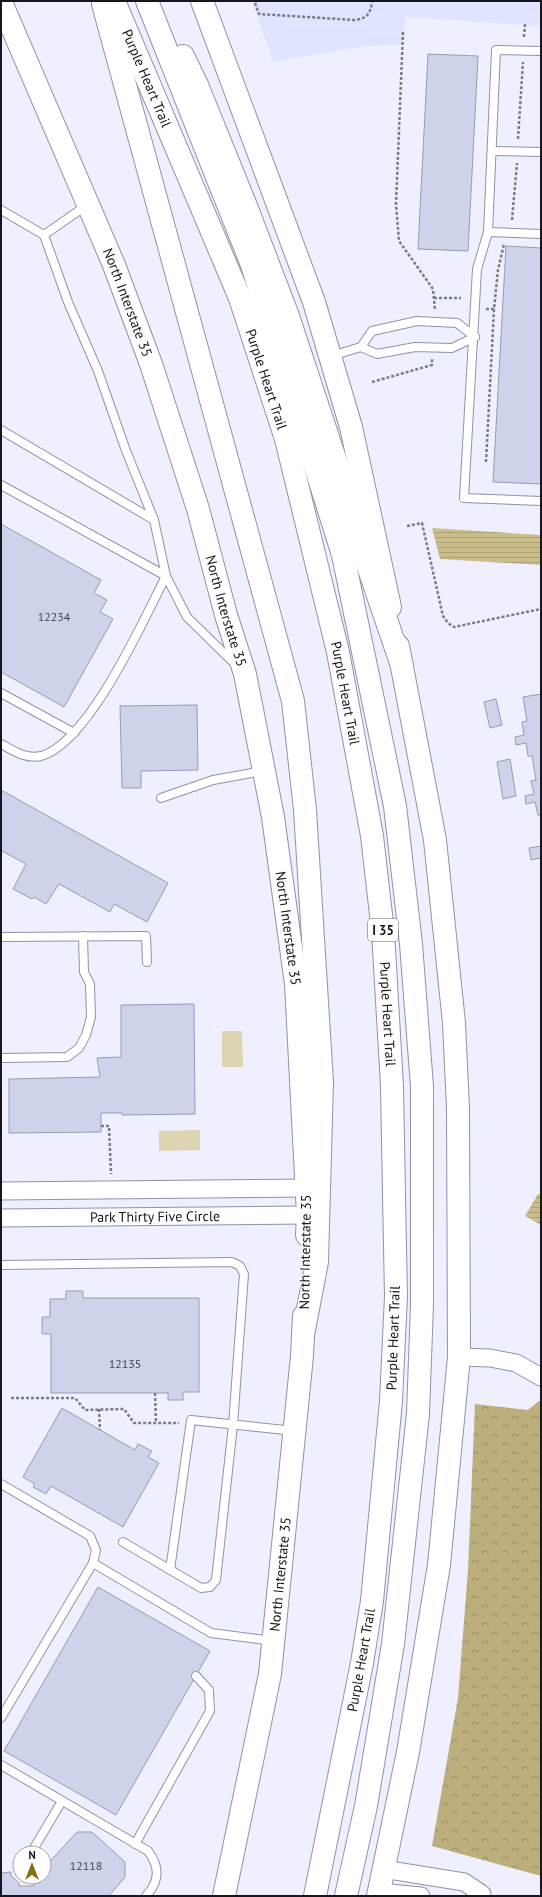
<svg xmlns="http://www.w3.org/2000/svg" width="542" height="1897" font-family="'PT Sans',sans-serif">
  <defs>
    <pattern id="forest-crowns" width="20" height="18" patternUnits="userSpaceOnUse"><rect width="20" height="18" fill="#bcaf7c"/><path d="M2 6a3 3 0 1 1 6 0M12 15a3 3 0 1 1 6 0" fill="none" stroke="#988d65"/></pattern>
    <pattern id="water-rules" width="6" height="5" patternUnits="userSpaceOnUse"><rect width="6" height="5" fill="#cabd89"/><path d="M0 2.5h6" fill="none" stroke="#ada276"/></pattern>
  </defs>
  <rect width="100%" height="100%" fill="#eef0ff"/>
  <path fill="#e0e4fe" d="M 252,1 L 541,1 L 541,26 L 406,17 L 402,45 L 365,46 L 273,62 Z"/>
  <path fill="url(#forest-crowns)" d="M 539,1401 L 541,1402 L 541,1876 L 432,1846 L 458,1698 L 468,1570 L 475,1404 L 528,1410 Z"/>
  <g fill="#ddd4b2">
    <path d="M 222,1031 L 242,1031 L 243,1067 L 222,1067 Z"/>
    <path d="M 200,1130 L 200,1150 L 159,1151 L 159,1131 Z"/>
  </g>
  <g fill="url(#water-rules)">
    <path d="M 432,528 L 541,535 L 541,565 L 440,559 Z"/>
    <path d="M 538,1194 L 541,1195 L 541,1225 L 525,1216 Z"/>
  </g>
  <g fill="#ced2ea" stroke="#979bb2">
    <path d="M 428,54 L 478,56 L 468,251 L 418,249 Z"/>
    <path d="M 506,246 L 541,248 L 541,484 L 493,482 Z"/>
    <path d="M 1,524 L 101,580 L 94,593 L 107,600 L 100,612 L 113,619 L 64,707 L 1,672 Z"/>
    <path d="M 541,694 L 541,815 L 538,815 L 535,802 L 526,804 L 525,796 L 534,794 L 531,781 L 536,780 L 532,756 L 528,756 L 526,743 L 516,745 L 515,737 L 524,735 L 522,722 L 527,721 L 523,697 Z"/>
    <path d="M 496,699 L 502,725 L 490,728 L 484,702 Z"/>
    <path d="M 197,705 L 198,770 L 141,771 L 141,788 L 122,788 L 120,706 Z"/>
    <path d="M 510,759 L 516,796 L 503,799 L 497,762 Z"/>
    <path d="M 1,790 L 168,883 L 147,922 L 114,904 L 110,912 L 59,884 L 46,904 L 34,897 L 32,899 L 13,889 L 26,864 L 2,851 L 1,852 Z"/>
    <path d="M 541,846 L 541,858 L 531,860 L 529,848 Z"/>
    <path d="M 194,1004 L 195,1114 L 122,1115 L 122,1113 L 101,1113 L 101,1132 L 9,1133 L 9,1079 L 100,1077 L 97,1058 L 121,1057 L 121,1005 Z"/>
    <path d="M 66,1291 L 83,1291 L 83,1298 L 199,1298 L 199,1392 L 183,1392 L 183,1400 L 168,1400 L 168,1393 L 51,1393 L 51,1334 L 42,1334 L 42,1317 L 50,1317 L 50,1299 L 66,1299 Z"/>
    <path d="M 62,1408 L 135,1450 L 138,1444 L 152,1451 L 148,1457 L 159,1463 L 123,1527 L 51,1486 L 46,1494 L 33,1487 L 35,1484 L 23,1477 Z"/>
    <path d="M 98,1587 L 210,1651 L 116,1815 L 4,1751 Z"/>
    <path d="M 77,1832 L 92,1832 L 125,1862 L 125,1877 L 109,1896 L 1,1896 L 1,1873 L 11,1872 L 11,1876 L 19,1883 L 19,1886 L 34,1886 L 34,1882 L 39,1877 L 44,1877 L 44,1868 Z"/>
  </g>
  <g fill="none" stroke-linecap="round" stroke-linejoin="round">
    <defs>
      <g id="service">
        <path d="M 541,51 L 496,50 L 488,232 L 477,269 L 464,498 L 541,501"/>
        <path d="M 493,151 L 541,152"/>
        <path d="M 1,210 L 44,235 L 87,205"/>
        <path d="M 488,232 L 541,234"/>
        <path d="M 44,235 L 68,302 L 98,371 L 125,448 L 154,520"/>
        <path d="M 361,347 L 372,331 L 417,321 L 457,323 L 475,337"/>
        <path d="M 331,356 L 361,347 L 377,354 L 415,347 L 452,348 L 475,337"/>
        <path d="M 1,430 L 154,520 L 166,576 L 187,617 L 236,665"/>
        <path d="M 1,485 L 166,576"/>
        <path d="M 1,693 L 74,733"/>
        <path d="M 1,744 C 14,751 25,759 41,756 C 89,743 144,619 166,576"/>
        <path d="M 161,798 L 213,780 L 263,771"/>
        <path d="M 1,937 L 146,936 L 147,962"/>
        <path d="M 1,1058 L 67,1057 L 79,1048 L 86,1035 L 91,1017 L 90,984 L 84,972 L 83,936"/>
        <path d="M 1,1265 L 232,1262 L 240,1266 L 244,1274 L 233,1425 L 216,1580 L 210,1587 L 201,1588 L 123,1542"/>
        <path d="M 1,1484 L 90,1536 L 96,1550 L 93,1563"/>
        <path d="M 170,1570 L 191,1420 L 295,1431"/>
        <path d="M 1,1718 L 93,1563 L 211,1633 L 273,1641"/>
        <path d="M 1,1765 L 148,1851 C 160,1867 160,1881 146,1896"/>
        <path d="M 135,1844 L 210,1711 L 209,1690 L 196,1676"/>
        <path d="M 31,1853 L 62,1801"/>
      </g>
      <g id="minor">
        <path d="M 1,1191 L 307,1188"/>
        <path id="s1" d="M 1,1218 L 308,1215"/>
        <path d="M 459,1357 L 490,1358 L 516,1363 L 541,1377"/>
        <path d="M 383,1869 L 464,1882 L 482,1894"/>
        <path d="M 379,1892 L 421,1896"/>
      </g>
      <g id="secondary">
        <path d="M 202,1 L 314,302 L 351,427 L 390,607"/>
        <path id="s2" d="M 1,2 L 114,265 L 151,364 L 198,509 L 226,615 L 245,674 L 273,817 L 296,984 L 308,1215 L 307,1235"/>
        <path id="s3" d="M 224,1896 L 270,1674 L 302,1356 L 304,1316"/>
        <path d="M 378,1896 L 408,1752 L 439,1565 L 459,1357 L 458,1108 L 454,1023 L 435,840 L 398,646"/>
      </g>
      <g id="motorway">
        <path id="s4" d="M 114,1 L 240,298 L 286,439 L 338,652 L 372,836 L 383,932 L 392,1086 L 394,1195 L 396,1296 L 391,1401 L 372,1601 L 362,1663 L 315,1896"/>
        <path d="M 147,1 L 252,265 L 343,555 L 395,806 L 411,944 L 422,1086 L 422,1304 L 418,1414 L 393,1644 L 366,1806 L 346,1896"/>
        <path d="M 103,4 L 293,701 L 305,810 L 322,1082 L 317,1262 L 303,1335"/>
        <path d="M 183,56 L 197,85 L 246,206 L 288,316 L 339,471 L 358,537 L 402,666"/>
      </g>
    </defs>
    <use href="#service" stroke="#8f92a9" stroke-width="10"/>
    <use href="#minor" stroke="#8f92a9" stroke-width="19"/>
    <use href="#secondary" stroke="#8f92a9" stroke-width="24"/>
    <use href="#motorway" stroke="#8f92a9" stroke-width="24"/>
    <g stroke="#7a7c87" stroke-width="2.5" stroke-dasharray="3 2" stroke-linecap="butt">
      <path d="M 255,3 L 259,14 L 354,20 C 367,19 371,13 372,1"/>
      <path d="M 403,32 L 396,204 L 399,241 L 433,289 L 435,310"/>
      <path d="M 524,37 L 525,24"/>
      <path d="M 518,139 L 523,62"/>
      <path d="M 512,220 L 517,163"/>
      <path d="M 434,298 L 461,298"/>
      <path d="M 486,309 L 494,309 L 498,270 L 504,244"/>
      <path d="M 372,382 L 432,365 L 432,359"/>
      <path d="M 486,462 L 494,309"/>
      <path d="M 407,526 L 422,523 L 443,616 L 448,623 L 454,627 L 541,609"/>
      <path d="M 101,1126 L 109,1126 L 111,1174"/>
      <path d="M 155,1393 L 156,1423"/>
      <path d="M 11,1398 L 75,1398 L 85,1410 L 124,1409 L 134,1423 L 179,1423"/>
      <path d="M 99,1409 L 100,1430"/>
    </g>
    <use href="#service" stroke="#fff" stroke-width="8"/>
    <use href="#minor" stroke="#fff" stroke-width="17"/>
    <use href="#secondary" stroke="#fff" stroke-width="22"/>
    <use href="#motorway" stroke="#fff" stroke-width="22"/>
  </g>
  <g text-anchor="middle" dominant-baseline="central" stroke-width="3" stroke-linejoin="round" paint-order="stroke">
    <g font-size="12" fill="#434551">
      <text x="54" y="616">12234</text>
      <text x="125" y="1363">12135</text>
      <text x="86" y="1865">12118</text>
    </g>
    <rect fill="#fefefe" stroke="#5b5c61" stroke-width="1" x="368" y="919" width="30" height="22" rx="3"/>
    <g font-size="13" font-weight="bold" fill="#15161e">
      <text x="383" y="930">I 35</text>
    </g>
    <g font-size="14" fill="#15161e" stroke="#fefefe">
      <text stroke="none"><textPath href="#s4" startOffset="84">Purple Heart Trail</textPath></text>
      <text stroke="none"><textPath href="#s2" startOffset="326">North Interstate 35</textPath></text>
      <text stroke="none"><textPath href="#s4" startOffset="408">Purple Heart Trail</textPath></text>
      <text stroke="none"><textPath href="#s2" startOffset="650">North Interstate 35</textPath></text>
      <text stroke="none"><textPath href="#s4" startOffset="732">Purple Heart Trail</textPath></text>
      <text stroke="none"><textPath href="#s2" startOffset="974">North Interstate 35</textPath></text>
      <text stroke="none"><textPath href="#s4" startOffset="1056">Purple Heart Trail</textPath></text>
      <text stroke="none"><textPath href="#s1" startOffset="154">Park Thirty Five Circle</textPath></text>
      <text transform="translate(305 1252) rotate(-89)">North Interstate 35</text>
      <text transform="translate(393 1338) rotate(-88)">Purple Heart Trail</text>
      <text stroke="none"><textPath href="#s3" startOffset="327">North Interstate 35</textPath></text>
      <text transform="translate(361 1660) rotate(-80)">Purple Heart Trail</text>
    </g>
  </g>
  <rect width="542" height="1897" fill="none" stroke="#15161e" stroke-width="4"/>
  <g transform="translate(32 1865)"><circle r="19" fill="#fefefe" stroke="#a1a1a4"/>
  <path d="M0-3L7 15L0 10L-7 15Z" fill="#867112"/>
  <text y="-6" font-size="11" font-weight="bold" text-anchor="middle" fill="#15161e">N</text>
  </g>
</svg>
